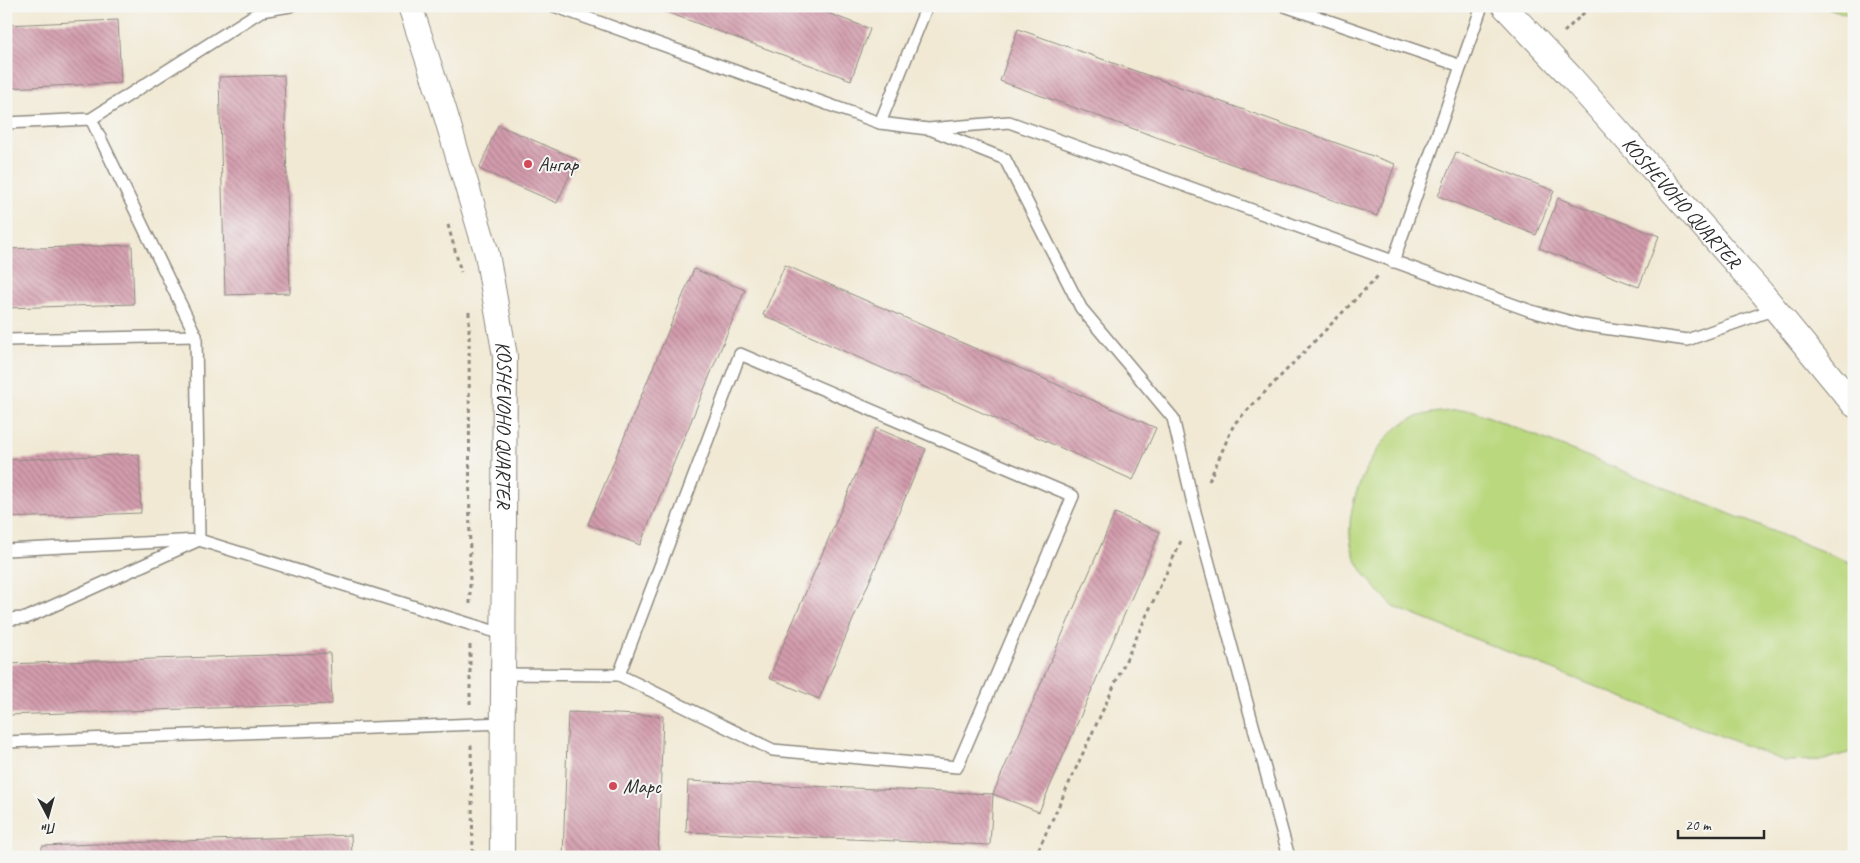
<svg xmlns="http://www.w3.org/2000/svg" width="1860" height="863" font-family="Caveat,sans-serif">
  <defs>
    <pattern id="park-tufts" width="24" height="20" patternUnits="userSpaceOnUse" patternTransform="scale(1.25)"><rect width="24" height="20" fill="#bad87e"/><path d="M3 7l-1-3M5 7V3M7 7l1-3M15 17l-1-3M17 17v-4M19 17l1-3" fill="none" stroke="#a0ba6d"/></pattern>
    <pattern id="building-back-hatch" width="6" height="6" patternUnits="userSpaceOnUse" patternTransform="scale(1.25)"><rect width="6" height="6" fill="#d39cad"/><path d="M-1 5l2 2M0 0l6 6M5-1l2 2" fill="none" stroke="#ab7f8d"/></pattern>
  </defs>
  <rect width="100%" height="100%" fill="#f6f6f2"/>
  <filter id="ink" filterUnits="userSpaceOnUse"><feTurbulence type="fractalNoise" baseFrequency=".02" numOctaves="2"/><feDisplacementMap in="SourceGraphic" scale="10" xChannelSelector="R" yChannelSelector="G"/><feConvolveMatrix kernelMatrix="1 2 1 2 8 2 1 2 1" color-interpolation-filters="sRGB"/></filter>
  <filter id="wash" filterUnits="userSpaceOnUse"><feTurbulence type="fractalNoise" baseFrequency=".0096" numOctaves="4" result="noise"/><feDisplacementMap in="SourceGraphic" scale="20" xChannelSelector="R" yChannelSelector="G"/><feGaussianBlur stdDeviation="1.12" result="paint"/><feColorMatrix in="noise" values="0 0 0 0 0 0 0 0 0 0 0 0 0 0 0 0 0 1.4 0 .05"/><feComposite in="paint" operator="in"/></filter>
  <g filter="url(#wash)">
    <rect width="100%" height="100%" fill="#f1e9d4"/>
    <path fill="#bad87e" stroke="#728254" d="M 1472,410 L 1854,564 L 1854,751 L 1824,760 L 1784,761 L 1394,607 C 1377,589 1356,570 1351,544 C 1344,506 1369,451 1398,427 C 1418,411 1448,411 1472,410 Z"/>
    <path fill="url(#park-tufts)" stroke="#728254" d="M 1823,6 L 1854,6 L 1854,17 Z"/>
    <g id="blocks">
      <g fill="url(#building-back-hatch)">
        <path d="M 650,6 L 809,6 L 870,29 L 851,80 Z"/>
        <path d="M 118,20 L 121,83 L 6,88 L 6,25 Z"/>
        <path d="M 1018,29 L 1395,164 L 1377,216 L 1000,81 Z"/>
        <path d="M 284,75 L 290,293 L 225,295 L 219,77 Z"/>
        <path d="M 498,125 L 577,159 L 557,203 L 479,169 Z"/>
        <path d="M 1456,152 L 1554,191 L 1536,235 L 1438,196 Z"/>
        <path d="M 1558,198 L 1659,236 L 1639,287 L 1539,248 Z"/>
        <path d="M 132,245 L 134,304 L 6,308 L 6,249 Z"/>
        <path d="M 785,265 L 1156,428 L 1133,480 L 763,315 Z"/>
        <path d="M 694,269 L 745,290 L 640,545 L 588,524 Z"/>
        <path d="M 876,428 L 926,449 L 819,699 L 769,678 Z"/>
        <path d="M 139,454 L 141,513 L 6,518 L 6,460 Z"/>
        <path d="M 1115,513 L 1160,532 L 1039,812 L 993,794 Z"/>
        <path d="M 330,653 L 332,704 L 6,715 L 6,664 Z"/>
        <path d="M 568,712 L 663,716 L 658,857 L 563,857 Z"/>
        <path d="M 688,781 L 993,794 L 990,845 L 686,832 Z"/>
        <path d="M 351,835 L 352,857 L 42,857 L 42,846 Z"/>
      </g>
    </g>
  </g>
  <g filter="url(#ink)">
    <use href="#blocks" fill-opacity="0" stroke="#8e8a80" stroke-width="1"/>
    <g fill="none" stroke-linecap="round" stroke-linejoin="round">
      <defs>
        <g id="service">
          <path d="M 554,6 L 880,123 L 928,129 L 1009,122 L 1531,311 L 1583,325 L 1687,340 L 1775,309"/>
          <path d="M 1285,6 L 1461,66 L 1482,6"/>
          <path d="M 6,123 L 91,119 L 261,11 L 290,6"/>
          <path d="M 880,123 L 927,6"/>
          <path d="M 932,130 L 1005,159 L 1081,308 L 1173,418 L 1195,512 L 1289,857"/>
          <path d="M 1393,262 L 1461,66"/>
          <path d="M 6,340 L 196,336"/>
          <path d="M 6,550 L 199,540 L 196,336 L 91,119"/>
          <path d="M 6,619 L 26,618 L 199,540 L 502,634"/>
          <path d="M 503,674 L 619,675 L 773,750 L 957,767 L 1073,496 L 740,354 L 619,675"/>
          <path d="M 6,742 L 504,723"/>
        </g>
        <g id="minor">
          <path id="s1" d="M 410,6 L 443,106 L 487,254 L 505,356 L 502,857"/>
          <path id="s2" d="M 1504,6 L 1570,76 L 1762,293 L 1854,405"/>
        </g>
      </defs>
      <use href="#service" stroke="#8e8a80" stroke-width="14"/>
      <use href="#minor" stroke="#8e8a80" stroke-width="26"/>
      <g stroke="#8e8a80" stroke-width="3" stroke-dasharray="4 4" stroke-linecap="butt">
        <path d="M 1564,32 L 1591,6"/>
        <path d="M 448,225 L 461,272"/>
        <path d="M 469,312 L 470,604"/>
        <path d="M 1209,481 L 1234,424 L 1378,276"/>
        <path d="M 470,645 L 470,704"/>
        <path d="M 471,745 L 473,854"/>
        <path d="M 1035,857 L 1181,541"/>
      </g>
      <use href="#service" stroke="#fff" stroke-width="11"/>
      <use href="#minor" stroke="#fff" stroke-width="24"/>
    </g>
  </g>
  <g fill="#d1495b" stroke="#f6f6f2" stroke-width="2">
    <circle cx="528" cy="164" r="5"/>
    <circle cx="613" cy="786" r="5"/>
  </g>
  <g text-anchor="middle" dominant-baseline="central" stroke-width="4" stroke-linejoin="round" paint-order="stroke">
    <g font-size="20" fill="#2b2b2b" stroke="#f6f6f2" text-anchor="start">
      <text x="538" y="164">Ангар</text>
      <text x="623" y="786">Марс</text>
    </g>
    <g font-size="20" fill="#2b2b2b" stroke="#f6f6f2">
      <text stroke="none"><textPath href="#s2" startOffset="265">KOSHEVOHO QUARTER</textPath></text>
      <text stroke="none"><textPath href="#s1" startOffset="432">KOSHEVOHO QUARTER</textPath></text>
    </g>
  </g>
  <rect width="1860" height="863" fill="none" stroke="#f6f6f2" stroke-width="25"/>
  <g transform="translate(48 816) rotate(174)" stroke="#f6f6f2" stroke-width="4" paint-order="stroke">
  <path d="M0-4L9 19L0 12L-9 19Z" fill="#2b2b2b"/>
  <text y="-8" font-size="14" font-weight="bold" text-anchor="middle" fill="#2b2b2b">Пн</text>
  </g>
  <path d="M1678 830v8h86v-8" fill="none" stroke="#2b2b2b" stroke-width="2.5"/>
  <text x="1685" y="830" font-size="15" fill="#2b2b2b" stroke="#f6f6f2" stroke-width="4" paint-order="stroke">20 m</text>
</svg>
